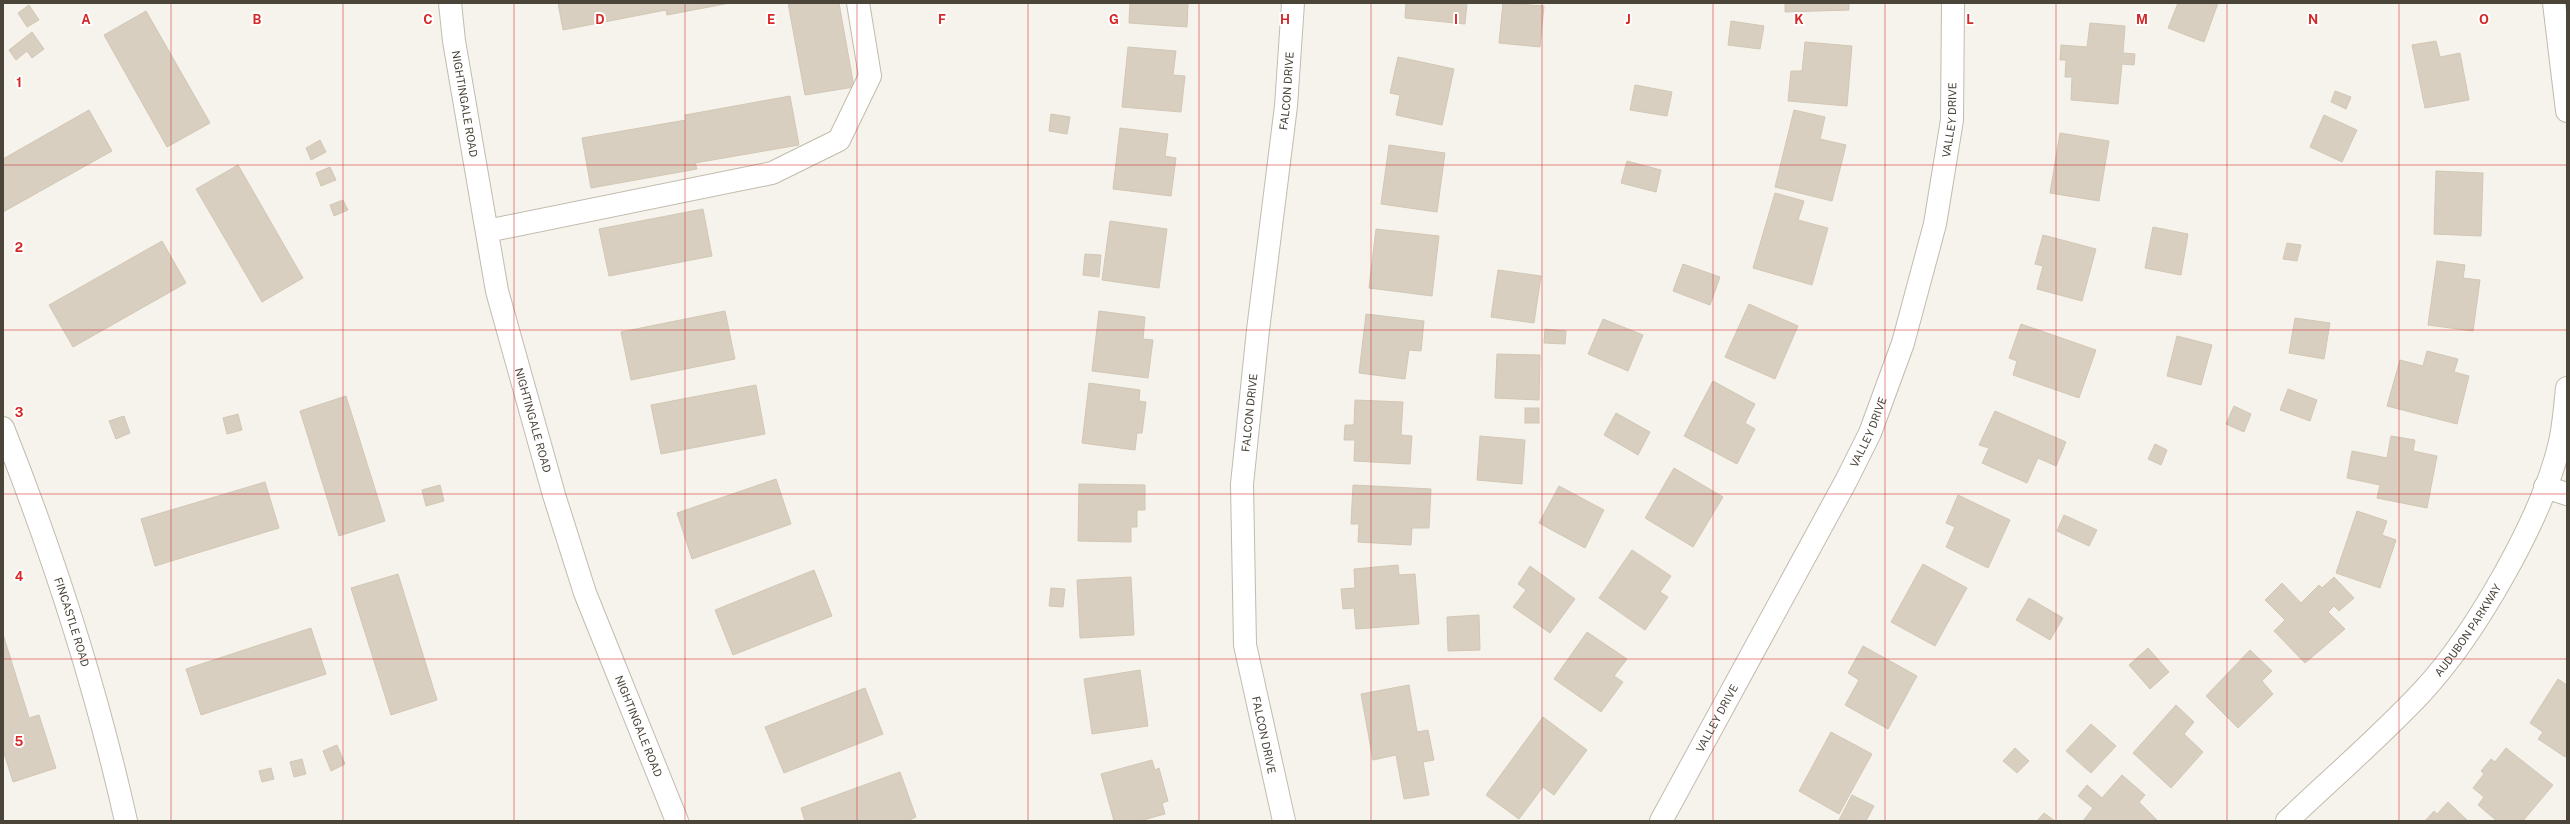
<svg xmlns="http://www.w3.org/2000/svg" width="2570" height="824" font-family="'Public Sans',sans-serif">
  <rect width="100%" height="100%" fill="#f6f3ec"/>
  <g fill="#d8cfc1" stroke="#d3c7b4">
    <path d="M 558,3 L 730,3 L 667,15 L 666,10 L 563,30 Z"/>
    <path d="M 788,3 L 839,3 L 854,87 L 805,95 Z"/>
    <path d="M 1130,3 L 1188,3 L 1187,27 L 1129,23 Z"/>
    <path d="M 1406,3 L 1467,3 L 1465,24 L 1405,18 Z"/>
    <path d="M 1503,3 L 1544,6 L 1540,47 L 1499,43 Z"/>
    <path d="M 1785,3 L 1849,3 L 1849,10 L 1785,12 Z"/>
    <path d="M 2178,3 L 2218,3 L 2204,42 L 2168,28 Z"/>
    <path d="M 29,5 L 39,20 L 27,27 L 18,13 Z"/>
    <path d="M 146,11 L 210,123 L 167,147 L 104,35 Z"/>
    <path d="M 1731,21 L 1764,26 L 1760,49 L 1728,45 Z"/>
    <path d="M 2090,23 L 2125,26 L 2123,53 L 2135,54 L 2134,65 L 2122,64 L 2118,104 L 2071,100 L 2072,77 L 2065,77 L 2066,60 L 2060,60 L 2061,45 L 2087,47 Z"/>
    <path d="M 32,32 L 44,49 L 32,58 L 27,51 L 16,60 L 9,50 Z"/>
    <path d="M 2436,41 L 2440,57 L 2460,53 L 2469,100 L 2425,108 L 2412,45 Z"/>
    <path d="M 1805,42 L 1852,46 L 1847,106 L 1788,101 L 1791,71 L 1802,71 Z"/>
    <path d="M 1128,47 L 1176,51 L 1173,75 L 1185,76 L 1181,112 L 1122,107 Z"/>
    <path d="M 1398,57 L 1454,69 L 1442,125 L 1396,115 L 1400,95 L 1390,93 Z"/>
    <path d="M 1635,85 L 1672,92 L 1667,116 L 1630,110 Z"/>
    <path d="M 2335,91 L 2351,97 L 2346,109 L 2331,102 Z"/>
    <path d="M 790,96 L 799,145 L 695,163 L 697,169 L 591,188 L 582,138 L 686,120 L 685,115 Z"/>
    <path d="M 89,110 L 112,151 L 3,212 L 3,159 Z"/>
    <path d="M 1794,110 L 1825,117 L 1820,139 L 1846,145 L 1832,201 L 1775,187 Z"/>
    <path d="M 1051,114 L 1070,117 L 1067,134 L 1049,131 Z"/>
    <path d="M 2324,115 L 2357,130 L 2342,162 L 2310,147 Z"/>
    <path d="M 1120,128 L 1168,134 L 1165,156 L 1176,158 L 1171,196 L 1113,189 Z"/>
    <path d="M 2060,133 L 2109,141 L 2099,201 L 2050,193 Z"/>
    <path d="M 320,140 L 326,152 L 311,160 L 306,148 Z"/>
    <path d="M 1389,145 L 1445,153 L 1437,212 L 1381,204 Z"/>
    <path d="M 1627,161 L 1661,170 L 1656,192 L 1621,183 Z"/>
    <path d="M 238,165 L 303,278 L 262,302 L 196,189 Z"/>
    <path d="M 330,167 L 336,180 L 321,186 L 316,173 Z"/>
    <path d="M 2436,171 L 2483,173 L 2481,236 L 2434,234 Z"/>
    <path d="M 1775,193 L 1804,201 L 1798,220 L 1828,228 L 1812,285 L 1753,268 Z"/>
    <path d="M 343,200 L 348,210 L 334,216 L 330,205 Z"/>
    <path d="M 703,209 L 712,256 L 609,276 L 599,229 Z"/>
    <path d="M 1110,221 L 1167,229 L 1159,288 L 1102,280 Z"/>
    <path d="M 2153,227 L 2188,234 L 2181,275 L 2145,268 Z"/>
    <path d="M 1376,229 L 1439,236 L 1432,296 L 1369,288 Z"/>
    <path d="M 2043,235 L 2096,249 L 2082,301 L 2037,289 L 2043,266 L 2035,264 Z"/>
    <path d="M 162,241 L 186,283 L 73,347 L 49,305 Z"/>
    <path d="M 2287,243 L 2301,245 L 2297,261 L 2283,259 Z"/>
    <path d="M 1085,254 L 1101,255 L 1099,277 L 1083,275 Z"/>
    <path d="M 2437,261 L 2465,265 L 2463,278 L 2480,280 L 2473,331 L 2428,325 Z"/>
    <path d="M 1683,264 L 1720,277 L 1710,305 L 1673,291 Z"/>
    <path d="M 1498,270 L 1541,276 L 1534,323 L 1491,317 Z"/>
    <path d="M 1749,304 L 1798,326 L 1775,379 L 1725,357 Z"/>
    <path d="M 725,311 L 735,359 L 631,380 L 621,332 Z"/>
    <path d="M 1099,311 L 1145,317 L 1143,339 L 1153,340 L 1148,378 L 1092,371 Z"/>
    <path d="M 1366,314 L 1424,321 L 1421,351 L 1409,350 L 1405,379 L 1359,373 Z"/>
    <path d="M 2295,318 L 2330,323 L 2324,359 L 2289,353 Z"/>
    <path d="M 1603,319 L 1643,335 L 1628,371 L 1588,354 Z"/>
    <path d="M 2021,324 L 2096,350 L 2079,398 L 2013,375 L 2017,361 L 2009,358 Z"/>
    <path d="M 1545,329 L 1566,331 L 1565,344 L 1544,343 Z"/>
    <path d="M 2177,336 L 2212,345 L 2201,385 L 2167,376 Z"/>
    <path d="M 2427,351 L 2458,359 L 2454,372 L 2469,376 L 2457,424 L 2387,406 L 2400,360 L 2423,366 Z"/>
    <path d="M 1497,354 L 1540,355 L 1539,400 L 1495,398 Z"/>
    <path d="M 1713,381 L 1755,404 L 1745,423 L 1755,429 L 1737,464 L 1684,436 Z"/>
    <path d="M 1089,383 L 1140,390 L 1139,401 L 1146,402 L 1142,433 L 1137,433 L 1135,450 L 1082,443 Z"/>
    <path d="M 756,385 L 765,434 L 661,454 L 651,405 Z"/>
    <path d="M 2288,389 L 2317,400 L 2310,421 L 2280,410 Z"/>
    <path d="M 346,396 L 385,521 L 339,536 L 300,411 Z"/>
    <path d="M 1355,400 L 1403,402 L 1401,435 L 1412,436 L 1410,464 L 1354,461 L 1355,440 L 1344,440 L 1345,425 L 1354,425 Z"/>
    <path d="M 2234,406 L 2251,414 L 2244,432 L 2226,424 Z"/>
    <rect x="1525" y="408" width="14" height="15"/>
    <path d="M 1995,411 L 2066,442 L 2056,466 L 2038,458 L 2027,483 L 1982,463 L 1989,448 L 1979,445 Z"/>
    <path d="M 1616,413 L 1650,432 L 1638,455 L 1604,435 Z"/>
    <path d="M 238,414 L 242,430 L 227,434 L 223,418 Z"/>
    <path d="M 124,416 L 130,433 L 116,439 L 109,421 Z"/>
    <path d="M 1480,436 L 1525,440 L 1522,484 L 1477,480 Z"/>
    <path d="M 2391,436 L 2415,440 L 2413,451 L 2437,456 L 2427,508 L 2377,498 L 2380,485 L 2347,478 L 2352,451 L 2387,458 Z"/>
    <path d="M 2155,444 L 2167,450 L 2161,465 L 2148,459 Z"/>
    <path d="M 1674,468 L 1723,497 L 1693,547 L 1645,518 Z"/>
    <path d="M 776,479 L 791,524 L 692,559 L 677,513 Z"/>
    <path d="M 265,482 L 279,528 L 155,566 L 141,519 Z"/>
    <path d="M 1079,484 L 1145,485 L 1145,510 L 1137,510 L 1137,527 L 1131,527 L 1131,542 L 1078,541 Z"/>
    <path d="M 440,485 L 444,501 L 426,506 L 422,490 Z"/>
    <path d="M 1353,485 L 1431,489 L 1429,528 L 1412,528 L 1411,545 L 1358,542 L 1359,524 L 1351,524 Z"/>
    <path d="M 1559,486 L 1604,510 L 1585,548 L 1539,523 Z"/>
    <path d="M 1958,495 L 2010,520 L 1988,568 L 1946,547 L 1955,527 L 1946,523 Z"/>
    <path d="M 2357,511 L 2387,521 L 2382,535 L 2396,540 L 2380,588 L 2336,573 Z"/>
    <path d="M 2064,515 L 2097,530 L 2089,546 L 2057,531 Z"/>
    <path d="M 1632,550 L 1671,576 L 1660,592 L 1668,597 L 1645,630 L 1599,598 Z"/>
    <path d="M 1923,564 L 1967,588 L 1935,646 L 1891,622 Z"/>
    <path d="M 1398,565 L 1399,575 L 1415,574 L 1419,624 L 1356,629 L 1354,608 L 1343,609 L 1341,589 L 1355,588 L 1354,569 Z"/>
    <path d="M 1530,566 L 1575,599 L 1550,633 L 1513,607 L 1526,590 L 1518,584 Z"/>
    <path d="M 814,570 L 832,616 L 733,655 L 715,610 Z"/>
    <path d="M 398,574 L 437,700 L 391,715 L 351,588 Z"/>
    <path d="M 1131,577 L 1134,635 L 1080,638 L 1077,580 Z"/>
    <path d="M 2334,577 L 2354,598 L 2339,611 L 2334,606 L 2328,612 L 2345,629 L 2305,663 L 2274,631 L 2285,620 L 2265,600 L 2282,583 L 2301,603 L 2319,585 L 2322,588 Z"/>
    <path d="M 1051,588 L 1065,589 L 1063,607 L 1049,606 Z"/>
    <path d="M 2029,598 L 2063,618 L 2050,640 L 2016,620 Z"/>
    <path d="M 1479,615 L 1480,650 L 1448,651 L 1447,617 Z"/>
    <path d="M 311,628 L 326,674 L 201,715 L 186,669 Z"/>
    <path d="M 1587,632 L 1627,659 L 1614,676 L 1623,682 L 1601,712 L 1554,679 Z"/>
    <path d="M 3,634 L 29,718 L 39,715 L 56,768 L 13,782 L 3,750 Z"/>
    <path d="M 1863,646 L 1917,676 L 1888,729 L 1845,705 L 1859,680 L 1848,673 Z"/>
    <path d="M 2148,648 L 2169,672 L 2150,689 L 2129,665 Z"/>
    <path d="M 2250,650 L 2272,671 L 2262,681 L 2273,694 L 2238,728 L 2206,696 Z"/>
    <path d="M 1140,670 L 1148,726 L 1092,734 L 1084,679 Z"/>
    <path d="M 2558,679 L 2567,685 L 2567,753 L 2565,757 L 2538,739 L 2543,732 L 2530,723 Z"/>
    <path d="M 1409,685 L 1417,732 L 1428,730 L 1434,760 L 1423,762 L 1429,795 L 1404,799 L 1396,755 L 1373,760 L 1361,694 Z"/>
    <path d="M 865,688 L 883,734 L 784,773 L 765,727 Z"/>
    <path d="M 2176,705 L 2194,722 L 2184,734 L 2203,752 L 2171,788 L 2133,753 Z"/>
    <path d="M 1543,717 L 1587,750 L 1554,795 L 1543,787 L 1519,819 L 1486,795 Z"/>
    <path d="M 2091,724 L 2116,746 L 2091,773 L 2066,751 Z"/>
    <path d="M 1831,732 L 1872,754 L 1839,814 L 1799,791 Z"/>
    <path d="M 337,745 L 345,764 L 331,771 L 323,751 Z"/>
    <path d="M 2015,748 L 2029,761 L 2017,773 L 2003,761 Z"/>
    <path d="M 2506,748 L 2553,785 L 2523,821 L 2497,821 L 2478,805 L 2484,797 L 2473,788 L 2484,774 L 2481,771 L 2491,759 L 2495,762 Z"/>
    <path d="M 302,759 L 306,774 L 294,777 L 290,762 Z"/>
    <path d="M 1152,760 L 1155,770 L 1159,768 L 1168,801 L 1162,803 L 1165,814 L 1139,821 L 1114,821 L 1101,774 Z"/>
    <path d="M 271,768 L 274,779 L 262,782 L 259,771 Z"/>
    <path d="M 900,772 L 916,817 L 907,821 L 805,821 L 801,808 Z"/>
    <path d="M 2122,775 L 2145,795 L 2139,802 L 2158,821 L 2083,821 L 2093,808 L 2078,796 L 2087,785 L 2102,798 Z"/>
    <path d="M 1852,795 L 1874,806 L 1866,821 L 1839,820 Z"/>
    <path d="M 2448,802 L 2468,821 L 2425,821 L 2434,811 L 2437,814 Z"/>
    <path d="M 2044,813 L 2055,821 L 2037,821 Z"/>
  </g>
  <g fill="none" stroke-linecap="round" stroke-linejoin="round">
    <defs>
      <g id="minor">
        <path id="s1" d="M 450,3 L 454,41 L 497,291 L 554,495 L 585,593 L 677,821"/>
        <path d="M 2554,3 L 2567,111"/>
        <path d="M 487,231 L 772,173 L 839,140 L 870,76 L 858,3"/>
        <path id="s2" d="M 3,428 C 54,556 96,687 126,821"/>
        <path d="M 2545,487 L 2567,494"/>
        <path id="s3" d="M 1284,821 L 1245,645 L 1242,484 L 1258,330 L 1286,106 L 1293,3"/>
        <path id="s4" d="M 1661,821 L 1846,481 L 1870,433 L 1903,343 L 1935,224 L 1952,120 L 1953,3"/>
        <path id="s5" d="M 2287,821 C 2332,778 2380,737 2422,692 C 2475,635 2543,517 2560,442 C 2564,424 2565,406 2567,388"/>
      </g>
    </defs>
    <use href="#minor" stroke="#c2bbae" stroke-width="24"/>
    <use href="#minor" stroke="#fff" stroke-width="22"/>
  </g>
  <path fill="none" stroke="#d62828" stroke-width="1" stroke-opacity="0.55" d="M 171,3 L 171,821M 343,3 L 343,821M 514,3 L 514,821M 685,3 L 685,821M 857,3 L 857,821M 1028,3 L 1028,821M 1199,3 L 1199,821M 1371,3 L 1371,821M 1542,3 L 1542,821M 1713,3 L 1713,821M 1885,3 L 1885,821M 2056,3 L 2056,821M 2227,3 L 2227,821M 2399,3 L 2399,821M 3,165 L 2567,165M 3,330 L 2567,330M 3,494 L 2567,494M 3,659 L 2567,659"/>
  <g text-anchor="middle" dominant-baseline="central" stroke-width="4" stroke-linejoin="round" paint-order="stroke">
    <g font-size="11" fill="#4b4439" stroke="#fff">
      <text stroke="none"><textPath href="#s3" startOffset="737">FALCON DRIVE</textPath></text>
      <text stroke="none"><textPath href="#s1" startOffset="102">NIGHTINGALE ROAD</textPath></text>
      <text stroke="none"><textPath href="#s4" startOffset="765">VALLEY DRIVE</textPath></text>
      <text stroke="none"><textPath href="#s3" startOffset="413">FALCON DRIVE</textPath></text>
      <text stroke="none"><textPath href="#s1" startOffset="426">NIGHTINGALE ROAD</textPath></text>
      <text stroke="none"><textPath href="#s4" startOffset="441">VALLEY DRIVE</textPath></text>
      <text stroke="none"><textPath href="#s2" startOffset="206">FINCASTLE ROAD</textPath></text>
      <text stroke="none"><textPath href="#s5" startOffset="264">AUDUBON PARKWAY</textPath></text>
      <text stroke="none"><textPath href="#s4" startOffset="117">VALLEY DRIVE</textPath></text>
      <text stroke="none"><textPath href="#s1" startOffset="750">NIGHTINGALE ROAD</textPath></text>
      <text transform="translate(1264 735) rotate(78)">FALCON DRIVE</text>
    </g>
  </g>
  <g font-size="13" text-anchor="middle" font-weight="bold" fill="#d62828" stroke="#fff" stroke-width="4" stroke-linejoin="round" paint-order="stroke">
    <text x="86" y="24">A</text>
    <text x="257" y="24">B</text>
    <text x="428" y="24">C</text>
    <text x="600" y="24">D</text>
    <text x="771" y="24">E</text>
    <text x="942" y="24">F</text>
    <text x="1114" y="24">G</text>
    <text x="1285" y="24">H</text>
    <text x="1456" y="24">I</text>
    <text x="1628" y="24">J</text>
    <text x="1799" y="24">K</text>
    <text x="1970" y="24">L</text>
    <text x="2142" y="24">M</text>
    <text x="2313" y="24">N</text>
    <text x="2484" y="24">O</text>
    <text x="19" y="87">1</text>
    <text x="19" y="252">2</text>
    <text x="19" y="417">3</text>
    <text x="19" y="581">4</text>
    <text x="19" y="746">5</text>
  </g>
  <rect width="2570" height="824" fill="none" stroke="#4b4439" stroke-width="8"/>
</svg>
